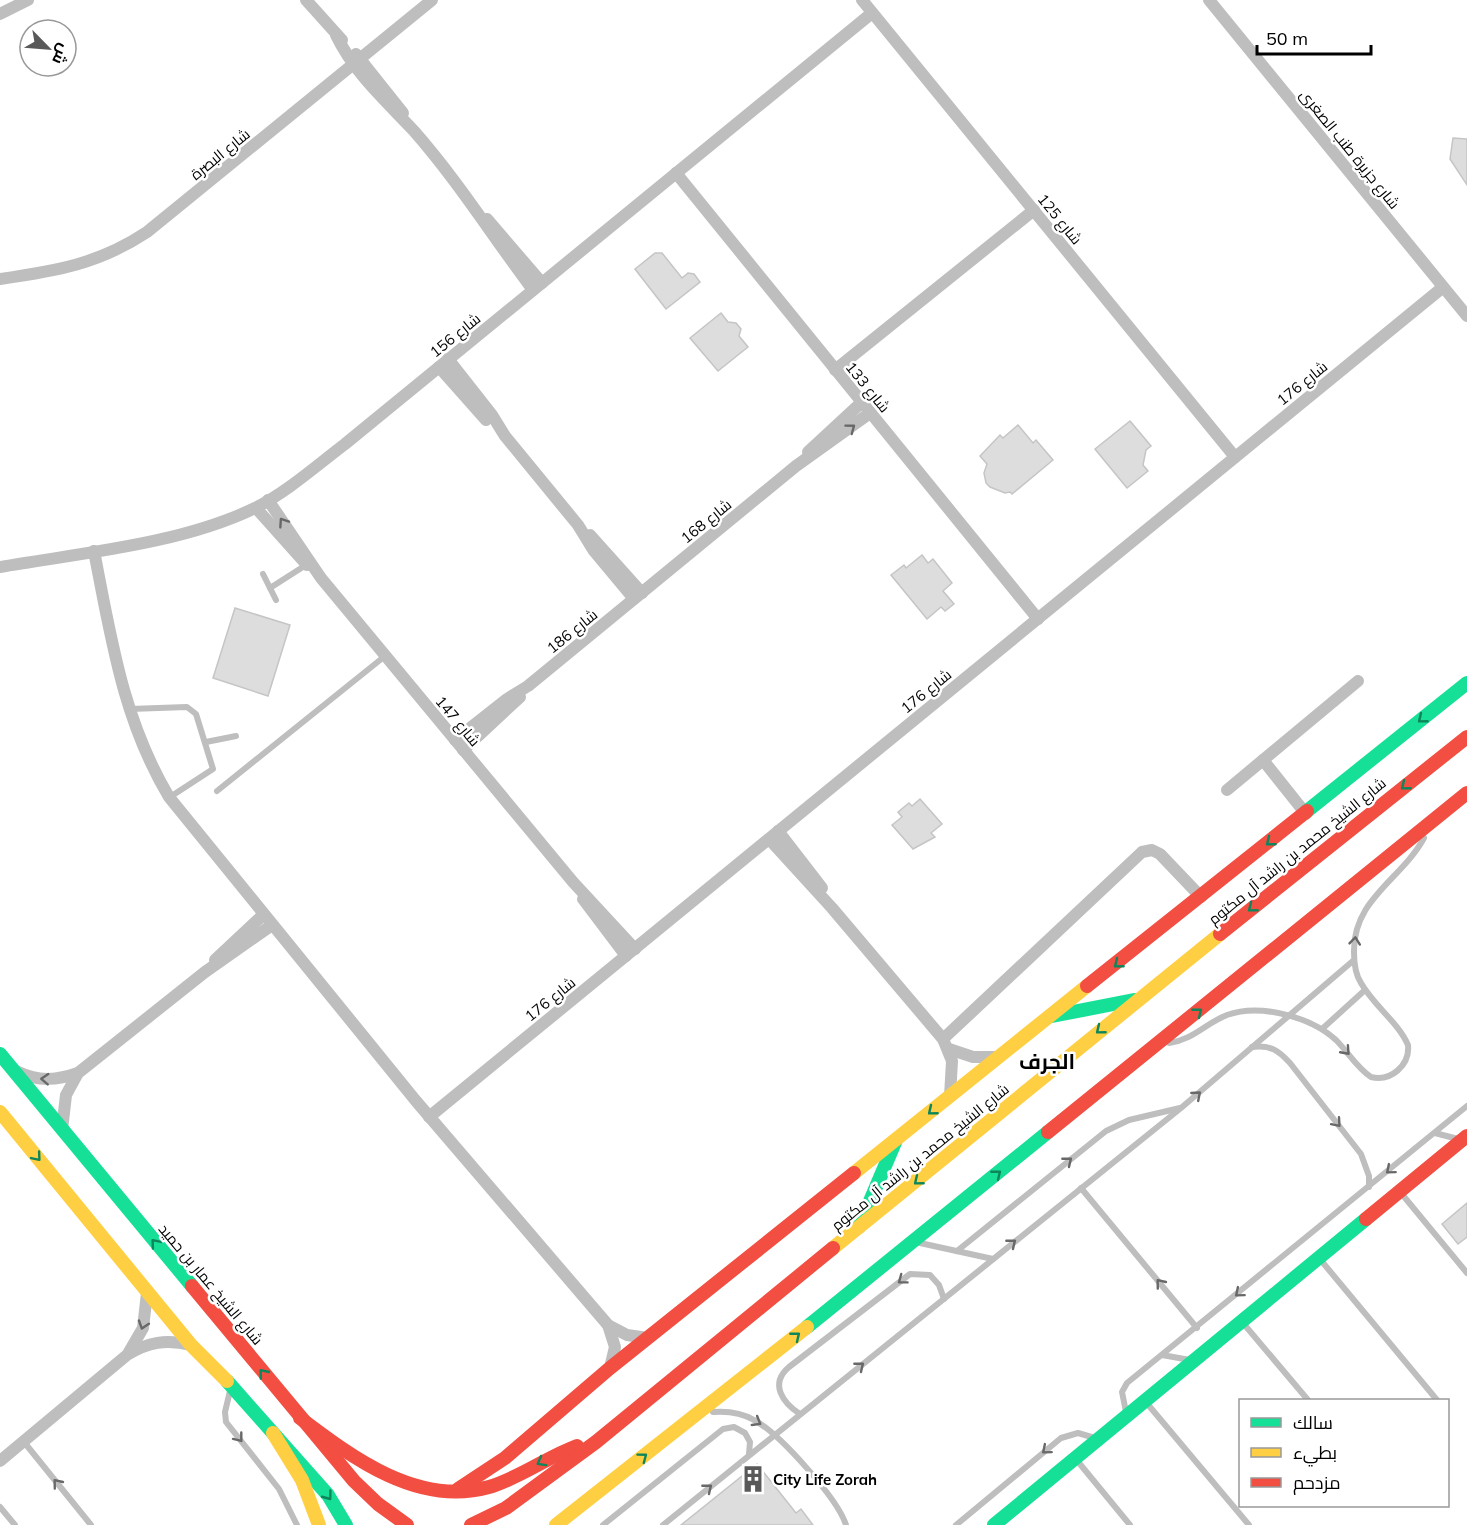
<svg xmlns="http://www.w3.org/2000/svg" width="1467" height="1525" font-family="Mulish,Cairo,sans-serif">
  <rect width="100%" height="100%" fill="#fff"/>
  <g fill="#ddd" stroke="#c5c5c5" stroke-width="1.5">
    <path d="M 1453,138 L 1467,139 L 1467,185 L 1450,159 Z"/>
    <path d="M 655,253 L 662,253 L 682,278 L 688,273 L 694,274 L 700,282 L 666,309 L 635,269 Z"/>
    <path d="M 721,313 L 728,322 L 736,323 L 741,329 L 739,336 L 748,347 L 718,371 L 690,338 Z"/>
    <path d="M 1130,421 L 1151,446 L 1146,450 L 1143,465 L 1148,471 L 1127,488 L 1095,449 Z"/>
    <path d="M 1018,425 L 1033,443 L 1036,440 L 1053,460 L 1012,494 L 1010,492 L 1005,493 L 990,487 L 986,483 L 984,473 L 987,464 L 980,456 L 1000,435 L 1003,438 Z"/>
    <path d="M 922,555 L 928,563 L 933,559 L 952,583 L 943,591 L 954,604 L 945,611 L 941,607 L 927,619 L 891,575 L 904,565 L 906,568 Z"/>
    <path d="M 235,608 L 290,625 L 268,696 L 213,678 Z"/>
    <path d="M 920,799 L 942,824 L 931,833 L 935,837 L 913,849 L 892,825 L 902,817 L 898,812 L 909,803 L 912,806 Z"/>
    <path d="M 1467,1203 L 1467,1237 L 1458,1244 L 1442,1224 Z"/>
    <path d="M 757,1464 L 796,1513 L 801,1509 L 813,1525 L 681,1525 Z"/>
  </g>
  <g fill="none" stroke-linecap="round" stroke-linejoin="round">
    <g stroke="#bebebe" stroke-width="6">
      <path d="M 263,574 L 276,600"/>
      <path d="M 270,588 L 306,565"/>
      <path d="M 130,709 L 187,707 L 196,714 L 213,769 L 170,797"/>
      <path d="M 206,742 L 236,736"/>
      <path d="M 217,791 L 385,656"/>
      <path d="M 1322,1029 L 1365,990"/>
      <path d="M 1169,1043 C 1193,1040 1206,1023 1227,1015 C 1260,1003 1311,1017 1336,1040 C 1348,1052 1357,1068 1371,1077 C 1391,1082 1410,1065 1408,1045 C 1398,1022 1374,1006 1361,983 C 1355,974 1354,963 1354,952 C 1353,899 1401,880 1424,838"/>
      <path d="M 1252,1047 C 1271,1045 1278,1050 1290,1063 L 1361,1154 L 1369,1176 L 1369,1187"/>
      <path d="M 1435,1133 L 1458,1139"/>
      <path d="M 1081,1188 L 1197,1328"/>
      <path d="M 1401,1193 L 1467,1273"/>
      <path d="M 920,1243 L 993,1259"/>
      <path d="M 957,1251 L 1106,1131 L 1129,1120 L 1180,1108"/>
      <path d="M 1319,1258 L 1437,1400"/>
      <path d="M 1243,1323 L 1308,1400"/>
      <path d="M 1162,1355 L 1190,1360"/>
      <path d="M 230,1391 L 225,1412 L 226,1422 L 279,1489 L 297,1525"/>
      <path d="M 1145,1401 L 1249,1525"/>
      <path d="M 713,1412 C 726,1411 742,1413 754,1420 C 779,1433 838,1499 846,1525"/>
      <path d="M 1126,1412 L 1122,1392 L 1127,1383 L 1467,1106"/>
      <path d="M 800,1414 C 783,1403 769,1384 789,1367 L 910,1274 L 930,1275 L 939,1285 L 944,1299"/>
      <path d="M 24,1442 L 91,1525"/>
      <path d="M 1075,1458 L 1130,1525"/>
      <path d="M 0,1507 L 15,1525"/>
      <path d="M 603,1525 L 723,1429 L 734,1427 L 745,1433 L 750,1442 L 749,1454"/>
      <path d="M 663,1525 L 1181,1108 L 1354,960"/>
      <path d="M 956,1525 L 1061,1438 L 1078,1433 L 1095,1438"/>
    </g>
    <g stroke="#bebebe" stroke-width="12">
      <path d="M 306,0 L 342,40"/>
      <path d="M 862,0 L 1235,457"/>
      <path d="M 1209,0 L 1467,316"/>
      <path d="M 0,14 L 28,0"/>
      <path d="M 336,35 C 355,74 385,100 414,131 C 458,181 493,237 533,290"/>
      <path d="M 356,54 L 403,113"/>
      <path d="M 676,173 L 1038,619"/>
      <path d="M 487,219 L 542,283"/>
      <path d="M 0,279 C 56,271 99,264 147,232 L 432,0"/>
      <path d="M 448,359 L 492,415 L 505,436 L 578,525 L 594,551 L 634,599"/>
      <path d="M 439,367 L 486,420"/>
      <path d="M 835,370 L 1034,210"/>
      <path d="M 808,452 L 862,402"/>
      <path d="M 268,500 L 321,578 L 573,882 L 635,949"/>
      <path d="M 256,508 L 307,565"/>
      <path d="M 590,535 L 642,593"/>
      <path d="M 94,551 C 111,638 123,720 169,797 L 416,1101 L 608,1325 L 627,1335 L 648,1338"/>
      <path d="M 0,567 C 81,553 181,544 255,508 C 287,492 316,466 345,444 L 872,13"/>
      <path d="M 455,740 L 507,699 L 528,686 L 796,466 L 870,413"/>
      <path d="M 463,750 L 520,697"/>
      <path d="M 1263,760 L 1306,814"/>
      <path d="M 1227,790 L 1358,681"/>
      <path d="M 778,831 L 822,888"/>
      <path d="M 769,839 L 832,908 L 943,1039 L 952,1061 L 950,1096"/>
      <path d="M 583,899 L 626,956"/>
      <path d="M 215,960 L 263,915"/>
      <path d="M 943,1039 L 1142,852 L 1152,850 L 1160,854 L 1201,897"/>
      <path d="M 949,1049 L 973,1057 L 998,1057"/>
      <path d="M 18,1072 C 39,1082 58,1080 78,1073"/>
      <path d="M 429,1117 L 1442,288"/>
      <path d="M 62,1130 L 66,1095 L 78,1073 L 205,972 L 272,925"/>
      <path d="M 608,1325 L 615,1347 L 610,1368"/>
      <path d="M 129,1352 L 143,1328 L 147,1293"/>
      <path d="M 0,1461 L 127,1355 C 148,1342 166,1339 191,1345"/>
    </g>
    <g stroke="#16e098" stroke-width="14">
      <path d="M 1307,811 L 1467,683"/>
      <path d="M 1052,1016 L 1134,1000"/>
      <path d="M 0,1054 L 192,1286"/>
      <path d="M 859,1227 L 896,1140"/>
      <path d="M 807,1327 L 1048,1132"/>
      <path d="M 227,1381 L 328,1495 L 346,1525"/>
      <path d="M 994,1525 L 1366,1219"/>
    </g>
    <g stroke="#ffcf43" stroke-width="14">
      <path d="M 0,1112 L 191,1345 L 227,1381"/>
      <path d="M 854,1173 L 1087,986"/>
      <path d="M 833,1248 L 1220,934"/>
      <path d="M 273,1433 L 302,1480 L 319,1525"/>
      <path d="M 556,1525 L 807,1327"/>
    </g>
    <g stroke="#f24e42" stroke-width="14">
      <path d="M 1220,934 L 1467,737"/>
      <path d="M 1087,986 L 1307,811"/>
      <path d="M 1048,1132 L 1467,793"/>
      <path d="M 1366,1219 L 1467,1136"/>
      <path d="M 192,1286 L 354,1481 L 378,1504 L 407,1525"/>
      <path d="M 300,1418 C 353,1458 418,1507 489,1487 C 520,1478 547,1457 577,1446"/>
      <path d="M 458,1489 L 505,1458 L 610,1368 L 854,1173"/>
      <path d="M 471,1525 L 506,1508 L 596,1442 L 833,1248"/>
    </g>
  </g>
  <defs><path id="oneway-chevron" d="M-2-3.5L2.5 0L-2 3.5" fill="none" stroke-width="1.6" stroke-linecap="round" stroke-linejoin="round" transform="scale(1.5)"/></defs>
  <g stroke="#686868">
    <use href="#oneway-chevron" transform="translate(851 428) rotate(-37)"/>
    <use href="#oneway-chevron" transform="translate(283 522) rotate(-124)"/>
    <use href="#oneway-chevron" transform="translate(1355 941) rotate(-84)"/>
    <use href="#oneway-chevron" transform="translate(1346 1051) rotate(48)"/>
    <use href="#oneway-chevron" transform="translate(45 1079) rotate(-177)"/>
    <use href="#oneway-chevron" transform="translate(1197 1095) rotate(-41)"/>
    <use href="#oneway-chevron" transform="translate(1337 1123) rotate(49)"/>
    <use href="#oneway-chevron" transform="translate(1068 1161) rotate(-39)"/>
    <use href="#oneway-chevron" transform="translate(1390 1170) rotate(140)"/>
    <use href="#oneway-chevron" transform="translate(1012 1243) rotate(-39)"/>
    <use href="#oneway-chevron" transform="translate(902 1280) rotate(143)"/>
    <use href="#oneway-chevron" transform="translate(1160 1283) rotate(-129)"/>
    <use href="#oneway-chevron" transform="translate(1239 1293) rotate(140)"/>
    <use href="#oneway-chevron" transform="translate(143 1325) rotate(108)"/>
    <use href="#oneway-chevron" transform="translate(860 1366) rotate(-39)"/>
    <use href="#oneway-chevron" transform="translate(757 1422) rotate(31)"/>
    <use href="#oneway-chevron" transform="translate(239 1438) rotate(52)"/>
    <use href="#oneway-chevron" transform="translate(1046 1450) rotate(140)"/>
    <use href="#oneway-chevron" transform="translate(57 1483) rotate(-129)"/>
    <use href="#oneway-chevron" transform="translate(708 1488) rotate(-39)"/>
  </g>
  <g stroke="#0d865b">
    <use href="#oneway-chevron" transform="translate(1422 719) rotate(141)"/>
    <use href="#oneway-chevron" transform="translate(1405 786) rotate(141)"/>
    <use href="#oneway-chevron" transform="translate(1270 842) rotate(141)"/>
    <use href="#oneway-chevron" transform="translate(1252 908) rotate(141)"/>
    <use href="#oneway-chevron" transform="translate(1118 964) rotate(141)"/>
    <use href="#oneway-chevron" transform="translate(1198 1012) rotate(-39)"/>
    <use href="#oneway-chevron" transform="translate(1100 1030) rotate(141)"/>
    <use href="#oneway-chevron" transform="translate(932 1111) rotate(141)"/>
    <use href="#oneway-chevron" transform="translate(37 1157) rotate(50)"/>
    <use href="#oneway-chevron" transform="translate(997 1174) rotate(-39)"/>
    <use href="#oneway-chevron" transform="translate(918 1181) rotate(141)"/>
    <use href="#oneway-chevron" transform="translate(155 1243) rotate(-130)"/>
    <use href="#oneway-chevron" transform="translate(796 1336) rotate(-39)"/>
    <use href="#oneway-chevron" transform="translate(263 1373) rotate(-129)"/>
    <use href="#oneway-chevron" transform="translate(643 1457) rotate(-37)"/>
    <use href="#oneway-chevron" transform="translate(541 1462) rotate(151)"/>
    <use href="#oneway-chevron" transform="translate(328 1496) rotate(53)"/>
  </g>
  <defs>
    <symbol id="building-bare" viewBox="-9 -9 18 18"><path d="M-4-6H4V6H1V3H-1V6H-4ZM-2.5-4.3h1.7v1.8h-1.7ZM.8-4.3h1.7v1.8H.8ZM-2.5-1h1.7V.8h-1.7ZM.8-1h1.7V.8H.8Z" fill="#595959" stroke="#fff" stroke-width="2.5" paint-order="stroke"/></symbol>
  </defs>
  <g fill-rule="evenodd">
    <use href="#building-bare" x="734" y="1460" width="38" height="38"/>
  </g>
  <g text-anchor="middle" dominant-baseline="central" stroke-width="5" stroke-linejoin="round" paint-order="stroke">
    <g font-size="15" fill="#000" stroke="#fff">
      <text transform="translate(1350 149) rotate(51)">شارع جزيرة طنب الصغرى</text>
      <text transform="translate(220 154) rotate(-39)">شارع البصرة</text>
      <text transform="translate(1060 219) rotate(51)">شارع 125</text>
      <text transform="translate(455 335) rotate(-39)">شارع 156</text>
      <text transform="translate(1302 383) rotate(-39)">شارع 176</text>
      <text transform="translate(868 387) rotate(51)">شارع 133</text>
      <text transform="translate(706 521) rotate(-39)">شارع 168</text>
      <text transform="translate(572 631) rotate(-39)">شارع 186</text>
      <text transform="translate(926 691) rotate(-39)">شارع 176</text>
      <text transform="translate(458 721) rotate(50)">شارع 147</text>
      <text transform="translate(1297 851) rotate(-39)">شارع الشيخ محمد بن راشد آل مكتوم</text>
      <text transform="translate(550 999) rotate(-39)">شارع 176</text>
      <text transform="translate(920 1157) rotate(-39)">شارع الشيخ محمد بن راشد آل مكتوم</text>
      <text transform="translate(211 1284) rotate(50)">شارع الشيخ عمار بن حميد</text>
    </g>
    <g font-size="15" font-weight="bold" fill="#000" stroke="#fff" text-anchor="start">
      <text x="773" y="1479">City Life Zorah</text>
    </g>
    <g font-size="21" font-weight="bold" fill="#000" stroke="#fff">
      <text x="1047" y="1061">الجرف</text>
    </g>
  </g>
  <rect x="1239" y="1399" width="210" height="108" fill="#ffffff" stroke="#999999" stroke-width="1.5"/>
  <rect x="1251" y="1418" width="30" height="9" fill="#16e098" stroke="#999999" stroke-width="1.5"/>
  <text x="1293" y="1429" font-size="18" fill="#000000">سالك</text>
  <rect x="1251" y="1448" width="30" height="9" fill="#ffcf43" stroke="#999999" stroke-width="1.5"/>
  <text x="1293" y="1459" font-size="18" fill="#000000">بطيء</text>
  <rect x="1251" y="1478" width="30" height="9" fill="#f24e42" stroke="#999999" stroke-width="1.5"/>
  <text x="1293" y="1489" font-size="18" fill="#000000">مزدحم</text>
  <g transform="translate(48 48) rotate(115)"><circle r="28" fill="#ffffff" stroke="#999999" stroke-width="1.5"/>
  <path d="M0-4.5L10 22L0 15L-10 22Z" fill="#595959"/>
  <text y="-9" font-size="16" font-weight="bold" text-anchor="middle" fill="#000000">ش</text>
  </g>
  <path d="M1257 45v9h114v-9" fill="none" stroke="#000000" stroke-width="3"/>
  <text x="1266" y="45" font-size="18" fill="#000000" stroke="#ffffff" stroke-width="4.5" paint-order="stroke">50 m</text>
</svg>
